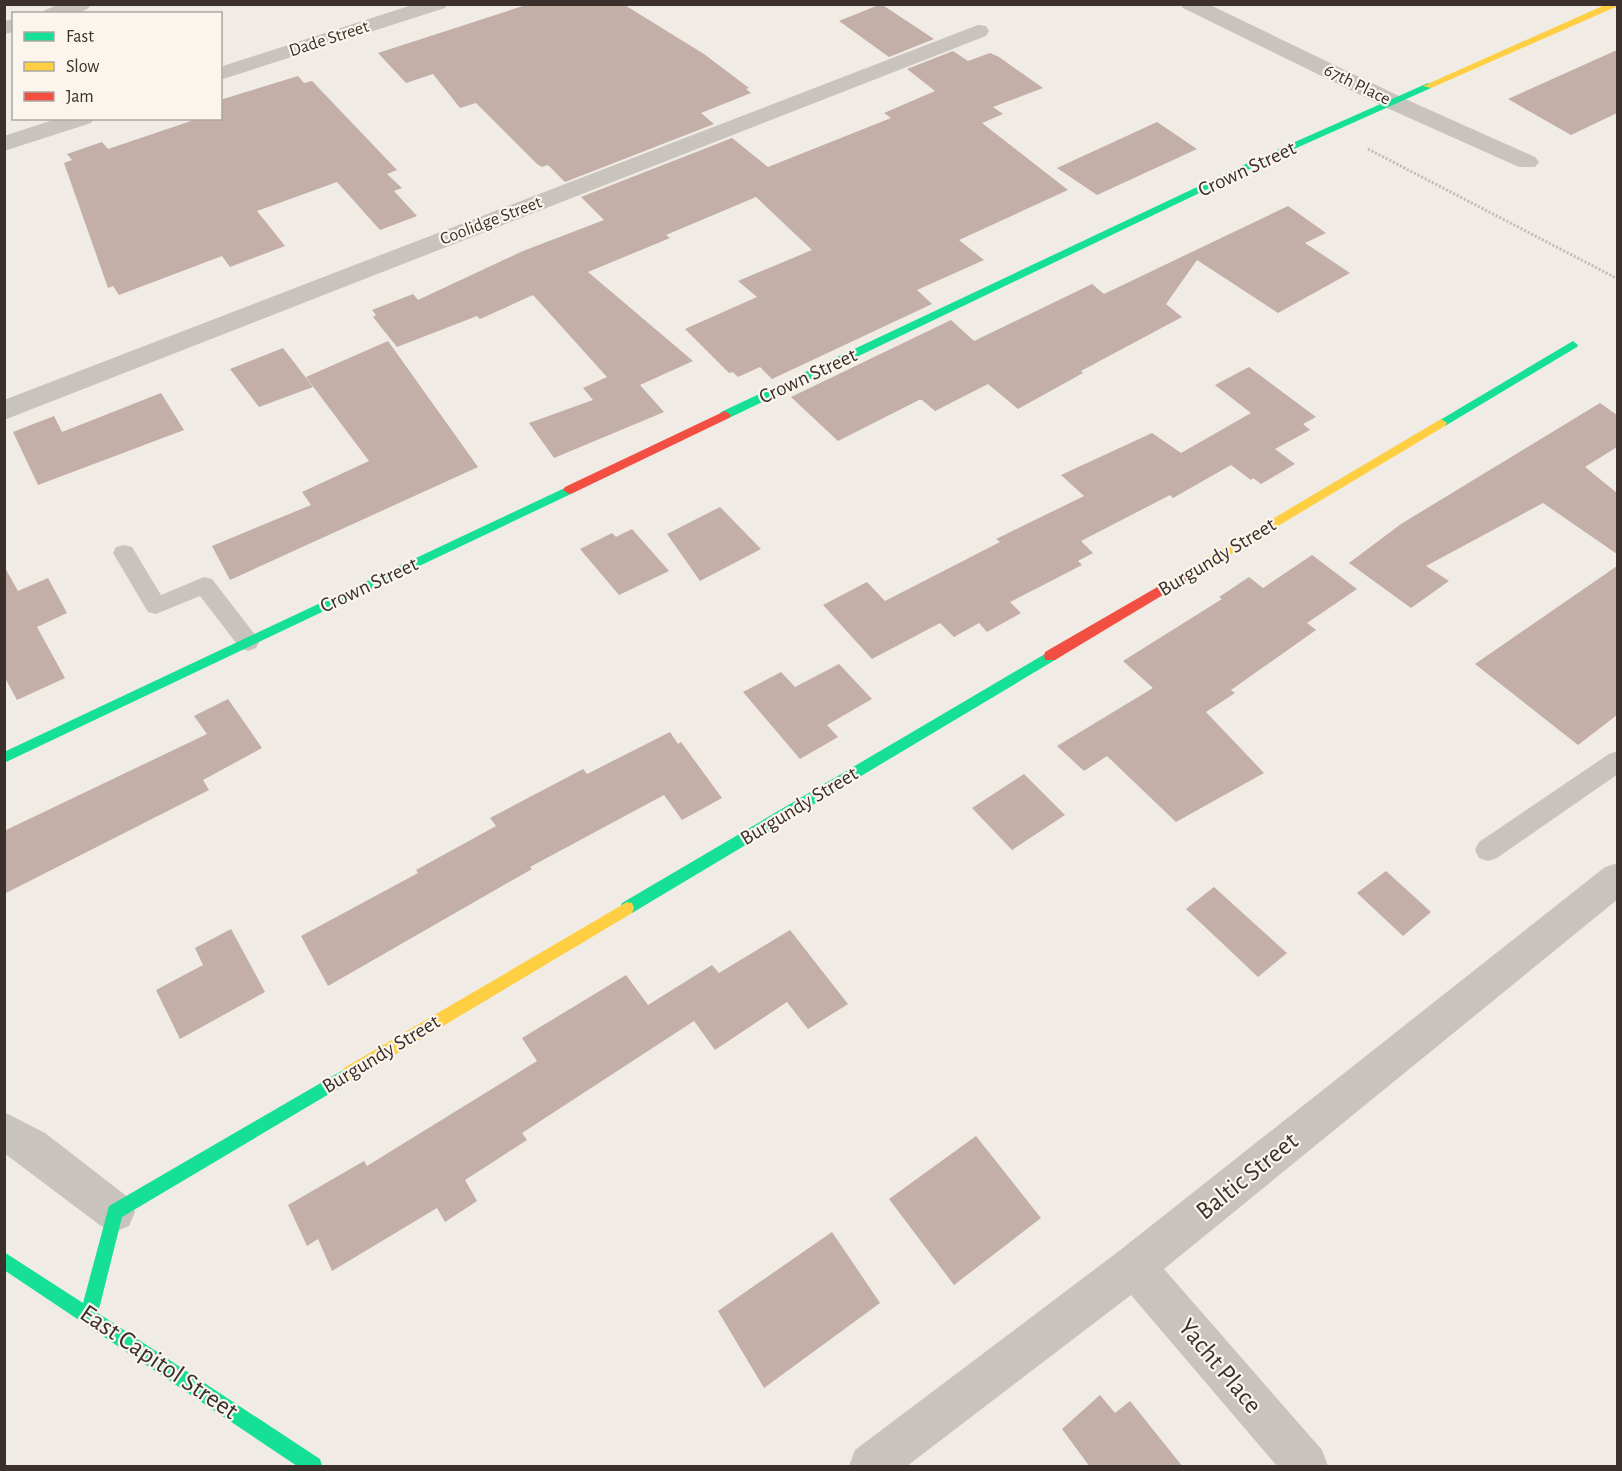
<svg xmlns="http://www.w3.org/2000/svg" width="1622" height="1471" font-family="'Alegreya Sans',sans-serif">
  <rect width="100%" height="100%" fill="#f0ebe5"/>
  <g fill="#c3afa7">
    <path d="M 529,4 L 623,4 L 704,54 L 749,88 L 746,89 L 751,93 L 701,113 L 714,124 L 565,182 L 548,165 L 542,167 L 537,164 L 476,103 L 460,108 L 433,74 L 406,83 L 378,53 Z"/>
    <path d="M 881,4 L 934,39 L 889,57 L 839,21 Z"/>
    <path d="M 1617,50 L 1617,113 L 1571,135 L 1508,99 Z"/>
    <path d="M 953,51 L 968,61 L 990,53 L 999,57 L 1043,88 L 993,107 L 1003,114 L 982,123 L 1068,190 L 959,240 L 984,260 L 917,290 L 932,304 L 772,379 L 760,367 L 738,377 L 733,372 L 729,373 L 685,329 L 757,297 L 738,281 L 812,250 L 756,197 L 666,235 L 670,238 L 588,272 L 693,361 L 640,385 L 664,412 L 554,458 L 529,423 L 593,400 L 583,388 L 607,377 L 533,295 L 480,319 L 477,316 L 397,347 L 373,317 L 376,315 L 372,310 L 413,294 L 418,300 L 523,251 L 604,220 L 581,197 L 732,138 L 768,167 L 891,118 L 884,113 L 935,91 L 907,69 Z"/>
    <path d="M 298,76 L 304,83 L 312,81 L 397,170 L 387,174 L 402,188 L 394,191 L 417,216 L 380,230 L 337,182 L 257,211 L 285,246 L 230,267 L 222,256 L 119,295 L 113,286 L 108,288 L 64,163 L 72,160 L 67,154 L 102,142 L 108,149 L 200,118 L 220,118 L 220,100 Z"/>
    <path d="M 1157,122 L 1197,149 L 1097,195 L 1057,168 Z"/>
    <path d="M 1288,206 L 1326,233 L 1305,243 L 1350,273 L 1278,313 L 1197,260 L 1166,304 L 1182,317 L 1081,371 L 1083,373 L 1018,409 L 988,384 L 935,411 L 922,400 L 919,400 L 838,441 L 791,397 L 951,320 L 974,341 L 1092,284 L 1104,294 Z"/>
    <path d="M 388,341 L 478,467 L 230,580 L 212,546 L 311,505 L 302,492 L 369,461 L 306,377 Z"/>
    <path d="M 283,348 L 313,387 L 259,407 L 230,369 Z"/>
    <path d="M 1249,367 L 1316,417 L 1303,424 L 1310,430 L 1275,449 L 1295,464 L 1261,484 L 1253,478 L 1251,480 L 1231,465 L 1173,498 L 1170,495 L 1081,541 L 1093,553 L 1078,561 L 1082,565 L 1010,602 L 1021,613 L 987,632 L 979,623 L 954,637 L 940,623 L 872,659 L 823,605 L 867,582 L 885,601 L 1000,542 L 996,539 L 1084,496 L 1061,475 L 1152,433 L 1181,453 L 1251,413 L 1215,385 Z"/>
    <path d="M 161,393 L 184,430 L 38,485 L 13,432 L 54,416 L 62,432 Z"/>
    <path d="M 1600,403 L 1617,415 L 1617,447 L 1585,467 L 1617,493 L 1617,554 L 1543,503 L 1426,566 L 1449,581 L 1411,608 L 1349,563 L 1401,524 Z"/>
    <path d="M 720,507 L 761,549 L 700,581 L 667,534 Z"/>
    <path d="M 632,529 L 669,571 L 619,595 L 580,549 L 612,533 L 616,537 Z"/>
    <path d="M 1312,555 L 1357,589 L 1307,623 L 1316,630 L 1231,690 L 1235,693 L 1206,712 L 1264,773 L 1176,822 L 1107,756 L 1084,771 L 1057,746 L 1153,688 L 1123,661 L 1222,599 L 1219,597 L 1249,577 L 1263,588 Z"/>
    <path d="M 4,566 L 18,591 L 48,578 L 67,613 L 37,627 L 65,678 L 17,700 L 4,676 Z"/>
    <path d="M 1617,566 L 1617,715 L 1578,745 L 1475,664 Z"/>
    <path d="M 839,664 L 872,699 L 827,725 L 838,737 L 800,759 L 743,692 L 781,672 L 795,687 Z"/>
    <path d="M 228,699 L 262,748 L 203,780 L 209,790 L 4,894 L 4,831 L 207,734 L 194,716 Z"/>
    <path d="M 670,732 L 678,744 L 681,742 L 722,798 L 682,820 L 664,795 L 530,867 L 532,869 L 328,986 L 301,936 L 418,873 L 416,870 L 496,826 L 490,818 L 583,769 L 587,774 Z"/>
    <path d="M 1024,774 L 1065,815 L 1012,850 L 972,808 Z"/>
    <path d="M 1386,871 L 1431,912 L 1403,936 L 1357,893 Z"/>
    <path d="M 1214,887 L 1287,953 L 1258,977 L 1186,909 Z"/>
    <path d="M 231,929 L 265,992 L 180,1039 L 156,990 L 203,965 L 195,948 Z"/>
    <path d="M 790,930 L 848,1004 L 808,1029 L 787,1002 L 715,1050 L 694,1021 L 522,1133 L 527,1140 L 465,1180 L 477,1201 L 445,1222 L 437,1208 L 332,1271 L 318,1239 L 307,1246 L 288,1205 L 364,1161 L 367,1166 L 537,1061 L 522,1038 L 626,975 L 648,1005 L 712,965 L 719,973 Z"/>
    <path d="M 976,1136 L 1041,1218 L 954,1285 L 889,1199 Z"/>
    <path d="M 832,1232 L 880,1303 L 764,1388 L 718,1311 Z"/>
    <path d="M 1100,1395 L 1115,1413 L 1130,1401 L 1183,1467 L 1090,1467 L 1062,1429 Z"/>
  </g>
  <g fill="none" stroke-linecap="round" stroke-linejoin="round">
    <path stroke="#c2bbb6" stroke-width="3" stroke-dasharray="2 2" stroke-linecap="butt" d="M 1368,149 L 1618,279"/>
    <g fill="#c9c3be" fill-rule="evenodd">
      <path d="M 124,545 L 132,547 L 161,595 L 204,577 L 212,579 L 256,636 L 259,642 L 256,648 L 248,651 L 240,648 L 200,596 L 156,614 L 148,612 L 113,553 L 116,547 Z"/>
      <path d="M 1618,751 L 1618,774 L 1497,858 L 1488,861 L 1479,858 L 1475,850 L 1479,842 L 1609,754 Z"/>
    </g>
    <g fill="#c9c3be" fill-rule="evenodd">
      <path d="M 60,4 L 92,4 C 82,18 57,14 42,14 L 45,10 Z"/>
      <path d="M 415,4 L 448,4 L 445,8 L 220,80 L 220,67 Z"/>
      <path d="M 1180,4 L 1208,4 L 1403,98 L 1535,157 L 1539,162 L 1535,167 L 1519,167 L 1387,108 L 1183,8 Z"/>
      <path d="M 14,19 L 14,32 L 4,34 L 4,21 Z"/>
      <path d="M 978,25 L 986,26 L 989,31 L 986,36 L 4,420 L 4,400 Z"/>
      <path d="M 59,118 L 94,118 L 91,123 L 4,151 L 4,136 Z"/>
      <path d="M 1618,863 L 1618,899 L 1164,1269 L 1322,1450 L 1328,1466 L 1277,1466 L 1131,1295 L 907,1466 L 849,1466 L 855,1450 L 1119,1251 L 1605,867 Z"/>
      <path d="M 4,1112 L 45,1133 L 129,1198 L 135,1212 L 129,1226 L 115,1232 L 101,1226 L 4,1153 Z"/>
    </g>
    <g fill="#16e098" fill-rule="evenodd">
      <path d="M 1428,83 L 1433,86 L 1431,88 L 1256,166 L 729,418 L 725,419 L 719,415 L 721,412 L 1250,162 Z"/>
      <path d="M 1573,341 L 1578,345 L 1577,347 L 1445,426 L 1437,426 L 1435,423 Z"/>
      <path d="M 569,486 L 575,490 L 573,493 L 4,763 L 4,752 Z"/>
      <path d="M 1050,651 L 1055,652 L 1056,656 L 1055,660 L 632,913 L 627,914 L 622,913 L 620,908 L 622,903 Z"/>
      <path d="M 350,1066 L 356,1068 L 358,1073 L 356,1078 L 122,1217 L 98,1313 L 320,1459 L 322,1466 L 297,1466 L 4,1270 L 4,1252 L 83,1303 L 109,1206 Z"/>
    </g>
    <g fill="#ffcf43" fill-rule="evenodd">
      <path d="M 1607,4 L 1618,6 L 1431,88 L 1423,86 Z"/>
      <path d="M 1441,419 L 1447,423 L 1445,426 L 1196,575 L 1188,575 L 1186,572 L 1188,569 Z"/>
      <path d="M 627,902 L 632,903 L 634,908 L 632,913 L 356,1078 L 350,1080 L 344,1078 L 342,1073 L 344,1068 Z"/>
    </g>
    <g fill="#f24e42" fill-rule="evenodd">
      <path d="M 725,411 L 731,415 L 729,418 L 573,493 L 569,494 L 563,490 L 565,487 Z"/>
      <path d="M 1192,567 L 1196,569 L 1198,572 L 1196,575 L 1055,660 L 1045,660 L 1044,656 L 1045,652 Z"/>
    </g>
  </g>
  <g text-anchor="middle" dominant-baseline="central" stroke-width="4.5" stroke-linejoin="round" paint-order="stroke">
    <g font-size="18" fill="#3b302b" stroke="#fbf5ee">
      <text transform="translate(329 39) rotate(-18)">Dade Street</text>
      <text transform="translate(1357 85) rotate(26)">67th Place</text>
      <text transform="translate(491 221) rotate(-21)">Coolidge Street</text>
    </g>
    <g font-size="21" fill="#3b302b" stroke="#fbf5ee">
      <text transform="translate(1247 169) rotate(-25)">Crown Street</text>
      <text transform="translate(808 376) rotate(-25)">Crown Street</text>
      <text transform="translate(1217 557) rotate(-31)">Burgundy Street</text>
      <text transform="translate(369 585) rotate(-25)">Crown Street</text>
      <text transform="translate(799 806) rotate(-31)">Burgundy Street</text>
      <text transform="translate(381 1054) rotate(-31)">Burgundy Street</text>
    </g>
    <g font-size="26" fill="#3b302b" stroke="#fbf5ee">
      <text transform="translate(1247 1176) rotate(-39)">Baltic Street</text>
      <text transform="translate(159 1362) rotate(34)">East Capitol Street</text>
      <text transform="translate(1220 1366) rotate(50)">Yacht Place</text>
    </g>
  </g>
  <rect width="1622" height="1471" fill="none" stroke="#3b302b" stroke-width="12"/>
  <rect x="12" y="12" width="210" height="108" fill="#fbf5ee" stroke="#aea6a0" stroke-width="1.5"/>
  <rect x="24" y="32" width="30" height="9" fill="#16e098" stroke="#aea6a0" stroke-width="1.5"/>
  <text x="66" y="42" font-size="18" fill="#3b302b">Fast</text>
  <rect x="24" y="62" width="30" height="9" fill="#ffcf43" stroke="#aea6a0" stroke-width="1.5"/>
  <text x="66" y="72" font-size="18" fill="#3b302b">Slow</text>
  <rect x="24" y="92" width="30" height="9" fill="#f24e42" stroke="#aea6a0" stroke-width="1.5"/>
  <text x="66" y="102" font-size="18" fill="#3b302b">Jam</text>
</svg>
